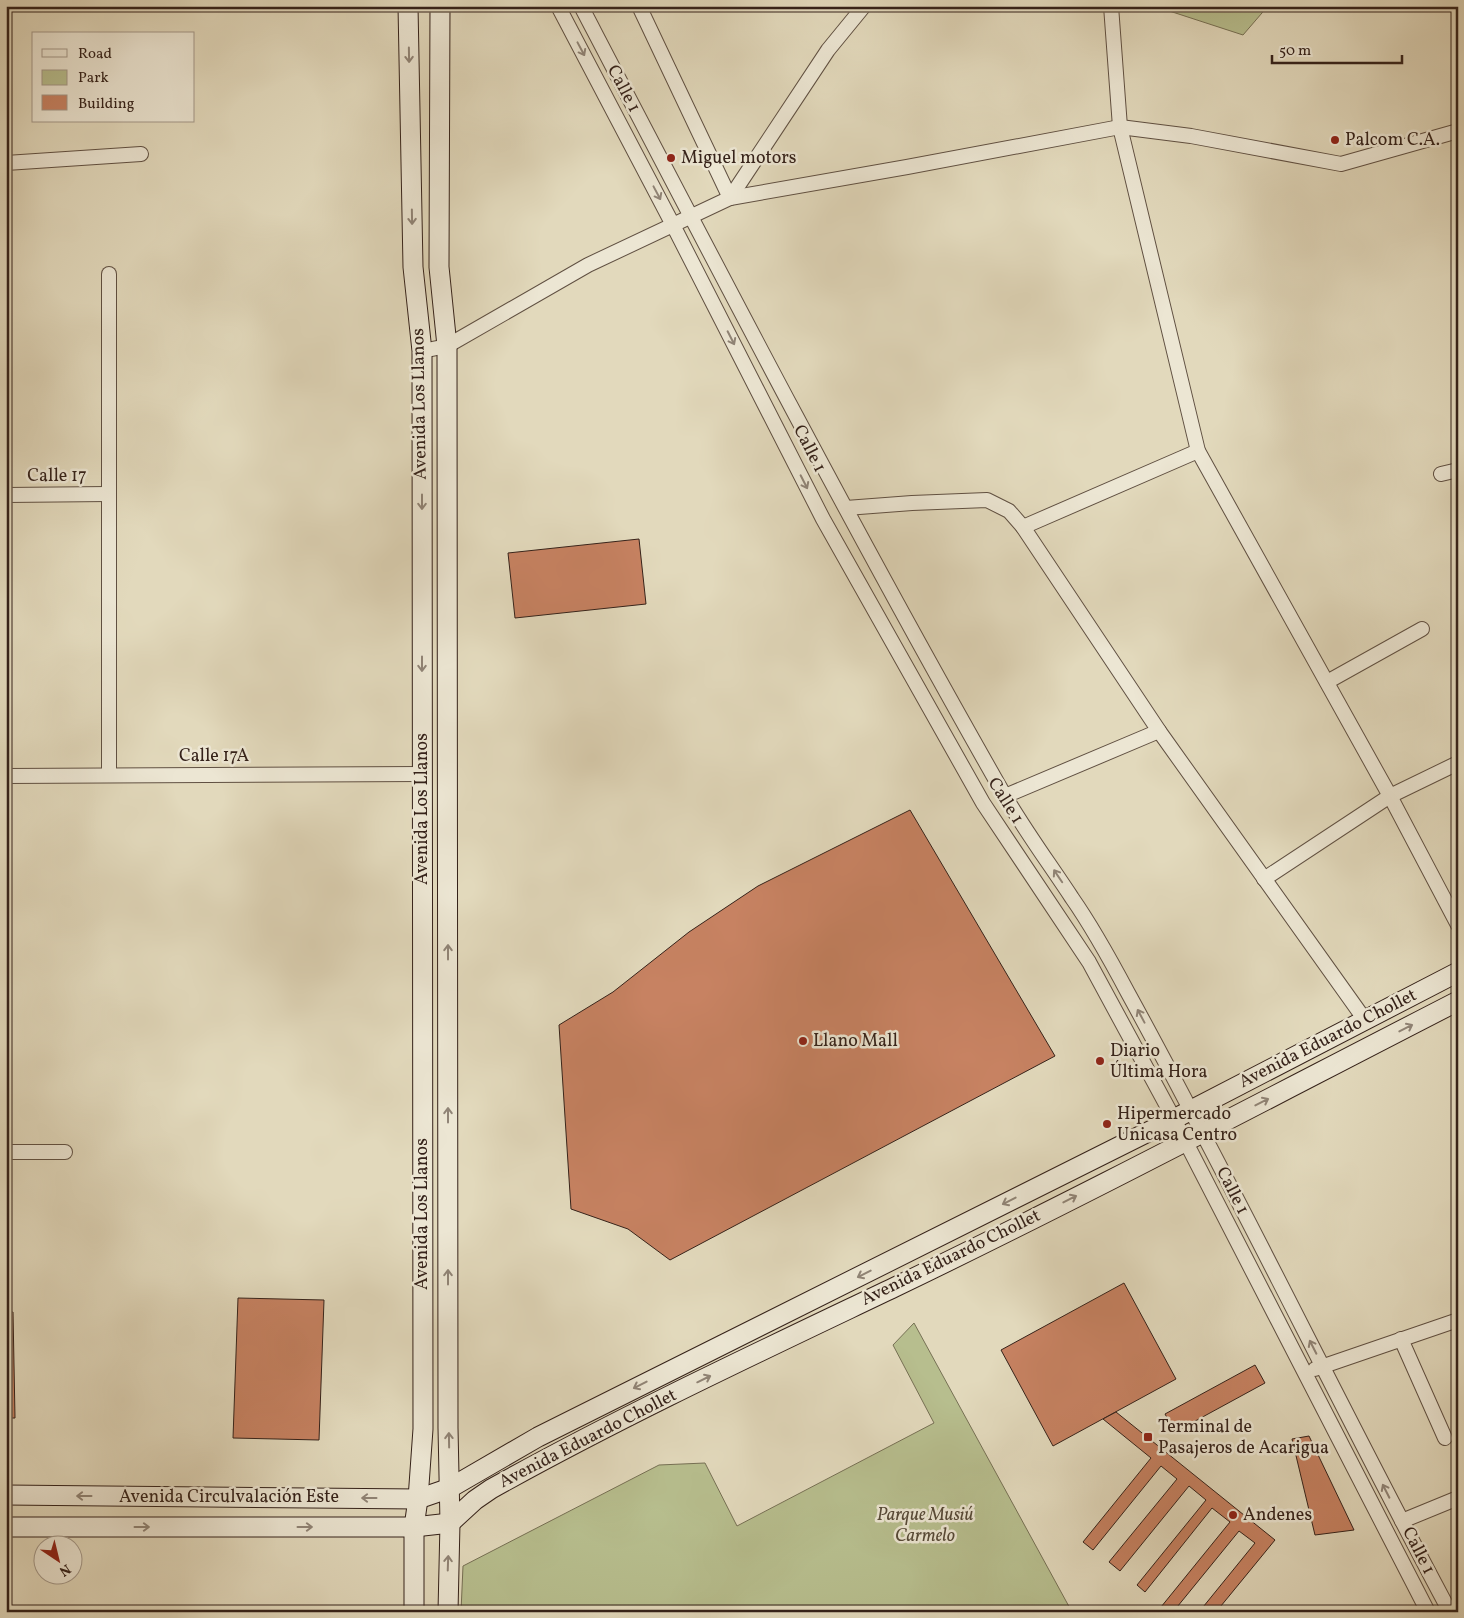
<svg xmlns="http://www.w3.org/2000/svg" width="1464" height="1618" font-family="Vollkorn,serif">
  <rect width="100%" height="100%" fill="#e2d9bc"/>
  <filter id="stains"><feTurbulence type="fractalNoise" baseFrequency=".004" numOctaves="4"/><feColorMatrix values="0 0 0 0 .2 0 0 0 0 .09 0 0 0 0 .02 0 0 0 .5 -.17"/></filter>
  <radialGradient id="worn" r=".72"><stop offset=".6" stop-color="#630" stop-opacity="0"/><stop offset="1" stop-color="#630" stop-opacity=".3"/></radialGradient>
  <g fill="#b7be8e" stroke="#767054">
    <path d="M 1154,6 L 1268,6 L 1243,35 Z"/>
    <path d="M 914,1323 L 1072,1612 L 461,1612 L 463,1566 L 659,1465 L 705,1463 L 737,1526 L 934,1423 L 893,1345 Z"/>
  </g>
  <g fill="#c78262" stroke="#35221a">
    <rect x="230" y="6" width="132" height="4"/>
    <path d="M 639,539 L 646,604 L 515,618 L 508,553 Z"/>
    <path d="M 910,810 L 1055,1056 L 670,1260 L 628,1229 L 571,1209 L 559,1025 L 613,992 L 689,932 L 758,886 Z"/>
    <path d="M 1124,1283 L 1176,1379 L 1053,1446 L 1001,1350 Z"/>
    <path d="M 238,1298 L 324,1300 L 319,1440 L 233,1438 Z"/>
    <path d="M 6,1312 L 13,1312 L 15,1418 L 6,1418 Z"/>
    <path d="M 1255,1365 L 1265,1383 L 1175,1432 L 1165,1414 Z"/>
    <path d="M 1116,1412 L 1275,1540 L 1216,1612 L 1199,1612 L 1255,1543 L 1239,1531 L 1173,1612 L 1168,1612 L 1161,1607 L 1230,1522 L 1212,1508 L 1145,1592 L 1137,1585 L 1206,1500 L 1189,1486 L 1120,1571 L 1109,1562 L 1177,1479 L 1161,1466 L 1093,1550 L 1083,1542 L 1151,1458 L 1103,1419 Z"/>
    <path d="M 1309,1436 L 1354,1530 L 1315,1535 L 1292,1439 Z"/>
  </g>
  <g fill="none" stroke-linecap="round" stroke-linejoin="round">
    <defs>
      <g id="street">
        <path d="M 558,6 L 673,225 L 823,519 L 983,803 L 1089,962 L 1174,1119 L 1428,1612"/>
        <path d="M 581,6 C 718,269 855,533 1002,791 C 1023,828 1049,863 1072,898 C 1093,928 1111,961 1128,993 C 1240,1197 1340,1407 1450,1612"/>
        <path d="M 639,6 L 730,198"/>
        <path d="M 1111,6 L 1120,127 L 1198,451 L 1390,796 L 1458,925"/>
        <path d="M 6,163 L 141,154"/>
        <path d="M 730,198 L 828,50 L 864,6"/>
        <path d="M 422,351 L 447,346 L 588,265 L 730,198 L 907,167 L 1120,127 L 1191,136 L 1341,164 L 1458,131"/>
        <path d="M 1441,474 L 1458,470"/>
        <path d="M 6,495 L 108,494"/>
        <path d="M 846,508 L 912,503 L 987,500 L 1009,511 L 1023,527 L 1159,731 L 1365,1020"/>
        <path d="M 1023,527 L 1198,451"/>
        <path d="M 1327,682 L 1422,629"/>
        <path d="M 109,775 L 109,274"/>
        <path d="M 6,776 L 422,774"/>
        <path d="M 1005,796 L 1159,731"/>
        <path d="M 1264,879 L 1390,796 L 1458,763"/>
        <path d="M 6,1152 L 65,1152"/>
        <path d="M 1401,1339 L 1445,1438"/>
        <path d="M 1315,1369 L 1458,1320"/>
        <path d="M 1402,1521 L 1458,1498"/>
      </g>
      <g id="secondary">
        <path d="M 408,6 L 413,267 L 422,351 L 423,1429 L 418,1499 L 414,1527 L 414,1612"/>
        <path d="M 440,6 L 439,267 L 447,346 L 448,1428 L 450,1523 L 448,1612"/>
        <path d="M 6,1495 L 418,1499 L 450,1488 L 538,1437 L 1174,1119 L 1458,972"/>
        <path d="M 6,1527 L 414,1527 L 450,1523 L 475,1500 L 491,1489 C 622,1416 759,1352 895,1287 C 1084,1196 1271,1097 1458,1001"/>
      </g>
    </defs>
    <use href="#street" stroke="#605042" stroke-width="16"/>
    <use href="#secondary" stroke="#35221a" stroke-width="21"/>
    <use href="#street" stroke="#ece6d3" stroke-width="14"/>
    <use href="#secondary" stroke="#ece6d3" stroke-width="19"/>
  </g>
  <defs><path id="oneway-shaft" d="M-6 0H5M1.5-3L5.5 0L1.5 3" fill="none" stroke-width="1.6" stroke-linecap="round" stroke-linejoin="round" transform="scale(1.25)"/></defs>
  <g stroke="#908476">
    <use href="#oneway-shaft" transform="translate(581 49) rotate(62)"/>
    <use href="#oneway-shaft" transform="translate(409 55) rotate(89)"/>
    <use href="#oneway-shaft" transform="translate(657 193) rotate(62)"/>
    <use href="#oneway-shaft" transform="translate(412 217) rotate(89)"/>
    <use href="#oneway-shaft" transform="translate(731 338) rotate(63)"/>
    <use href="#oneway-shaft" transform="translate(804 482) rotate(63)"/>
    <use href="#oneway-shaft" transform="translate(422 502) rotate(90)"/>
    <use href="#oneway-shaft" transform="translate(422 664) rotate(90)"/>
    <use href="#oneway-shaft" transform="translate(1058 876) rotate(-124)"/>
    <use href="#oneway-shaft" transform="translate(448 952) rotate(-90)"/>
    <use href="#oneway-shaft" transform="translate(1141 1016) rotate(-118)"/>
    <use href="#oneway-shaft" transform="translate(1406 1028) rotate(-27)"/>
    <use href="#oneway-shaft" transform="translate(1262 1102) rotate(-27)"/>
    <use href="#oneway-shaft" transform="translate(448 1115) rotate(-90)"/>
    <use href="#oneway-shaft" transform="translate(1070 1199) rotate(-27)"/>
    <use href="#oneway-shaft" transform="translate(1009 1201) rotate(153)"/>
    <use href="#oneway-shaft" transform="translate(864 1274) rotate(153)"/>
    <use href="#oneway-shaft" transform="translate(448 1277) rotate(-90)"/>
    <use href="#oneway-shaft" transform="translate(1313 1347) rotate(-117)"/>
    <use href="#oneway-shaft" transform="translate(704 1379) rotate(-26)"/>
    <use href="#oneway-shaft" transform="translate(640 1385) rotate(153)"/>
    <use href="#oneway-shaft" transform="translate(449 1440) rotate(-91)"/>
    <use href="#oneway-shaft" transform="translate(1386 1491) rotate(-117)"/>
    <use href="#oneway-shaft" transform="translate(84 1496) rotate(-180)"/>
    <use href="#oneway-shaft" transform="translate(369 1498) rotate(-180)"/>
    <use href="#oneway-shaft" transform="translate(142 1527)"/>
    <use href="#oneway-shaft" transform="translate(305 1527)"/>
    <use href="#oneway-shaft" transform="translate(448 1563) rotate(-88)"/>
  </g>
  <g fill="#8f2418" stroke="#ece6d3" stroke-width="2">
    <circle cx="1335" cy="140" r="5"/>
    <circle cx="671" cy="158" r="5"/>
    <circle cx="803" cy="1041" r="5"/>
    <circle cx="1100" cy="1061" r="5"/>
    <circle cx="1107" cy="1124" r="5"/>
    <rect x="1143" y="1432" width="10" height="10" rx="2.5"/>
    <circle cx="1233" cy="1515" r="5"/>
  </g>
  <g text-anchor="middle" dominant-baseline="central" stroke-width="5" stroke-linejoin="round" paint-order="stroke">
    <g font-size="18" fill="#35221a" stroke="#ece6d3">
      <text transform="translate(623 89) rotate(62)">Calle 1</text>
      <text transform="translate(420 404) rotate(-91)">Avenida Los Llanos</text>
      <text transform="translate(809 449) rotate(63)">Calle 1</text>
      <text x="57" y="476">Calle 17</text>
      <text x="214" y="756">Calle 17A</text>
      <text transform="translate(1005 801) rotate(58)">Calle 1</text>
      <text transform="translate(422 809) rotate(-90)">Avenida Los Llanos</text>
      <text transform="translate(1328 1039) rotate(-27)">Avenida Eduardo Chollet</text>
      <text transform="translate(1232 1191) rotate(63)">Calle 1</text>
      <text transform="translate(422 1214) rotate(-90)">Avenida Los Llanos</text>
      <text transform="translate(951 1258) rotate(-26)">Avenida Eduardo Chollet</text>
      <text transform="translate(588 1439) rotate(-27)">Avenida Eduardo Chollet</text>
      <text x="229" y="1497">Avenida Circulvalación Este</text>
      <text transform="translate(1418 1551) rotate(63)">Calle 1</text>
    </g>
    <g font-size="18" fill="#35221a" stroke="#ece6d3" text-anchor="start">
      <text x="1345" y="140">Palcom C.A.</text>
      <text x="681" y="158">Miguel motors</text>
      <text x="813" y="1041">Llano Mall</text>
      <text x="1110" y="1051">Diario<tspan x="1110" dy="21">Última Hora</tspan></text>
      <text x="1117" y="1114">Hipermercado<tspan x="1117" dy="21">Unicasa Centro</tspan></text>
      <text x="1158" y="1427">Terminal de<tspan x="1158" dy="21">Pasajeros de Acarigua</tspan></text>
      <text x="1243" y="1515">Andenes</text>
    </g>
    <g font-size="18" font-style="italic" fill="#564937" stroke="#ece6d3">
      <text x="925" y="1515">Parque Musiú<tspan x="925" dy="21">Carmelo</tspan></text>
    </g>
  </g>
  <rect width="1464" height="1618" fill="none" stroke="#e2d9bc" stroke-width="25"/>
  <rect x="8" y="8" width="1449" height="1603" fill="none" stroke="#35221a" stroke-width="2.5"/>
  <rect x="12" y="12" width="1439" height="1593" fill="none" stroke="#35221a"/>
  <rect x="32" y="32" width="162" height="90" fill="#ece6d3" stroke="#a39889"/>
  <rect x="42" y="49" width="25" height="8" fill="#ece6d3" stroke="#a39889"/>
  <text x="78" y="58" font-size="15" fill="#35221a">Road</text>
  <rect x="42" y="70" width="25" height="15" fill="#b7be8e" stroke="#a39889"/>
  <text x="78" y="82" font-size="15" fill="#35221a">Park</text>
  <rect x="42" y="95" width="25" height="15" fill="#c78262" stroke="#a39889"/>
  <text x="78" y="108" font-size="15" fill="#35221a">Building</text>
  <g transform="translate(58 1560) rotate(145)"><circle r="24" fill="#ece6d3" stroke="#a39889"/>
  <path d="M0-4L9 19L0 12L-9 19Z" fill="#8f2418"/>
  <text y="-8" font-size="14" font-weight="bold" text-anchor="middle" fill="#35221a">N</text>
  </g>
  <path d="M1272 55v8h130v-8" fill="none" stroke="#35221a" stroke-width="2.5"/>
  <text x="1279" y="55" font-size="15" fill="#35221a" stroke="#ece6d3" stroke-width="4" paint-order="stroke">50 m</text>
  <rect width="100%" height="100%" filter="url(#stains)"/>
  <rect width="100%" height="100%" fill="url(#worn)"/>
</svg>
